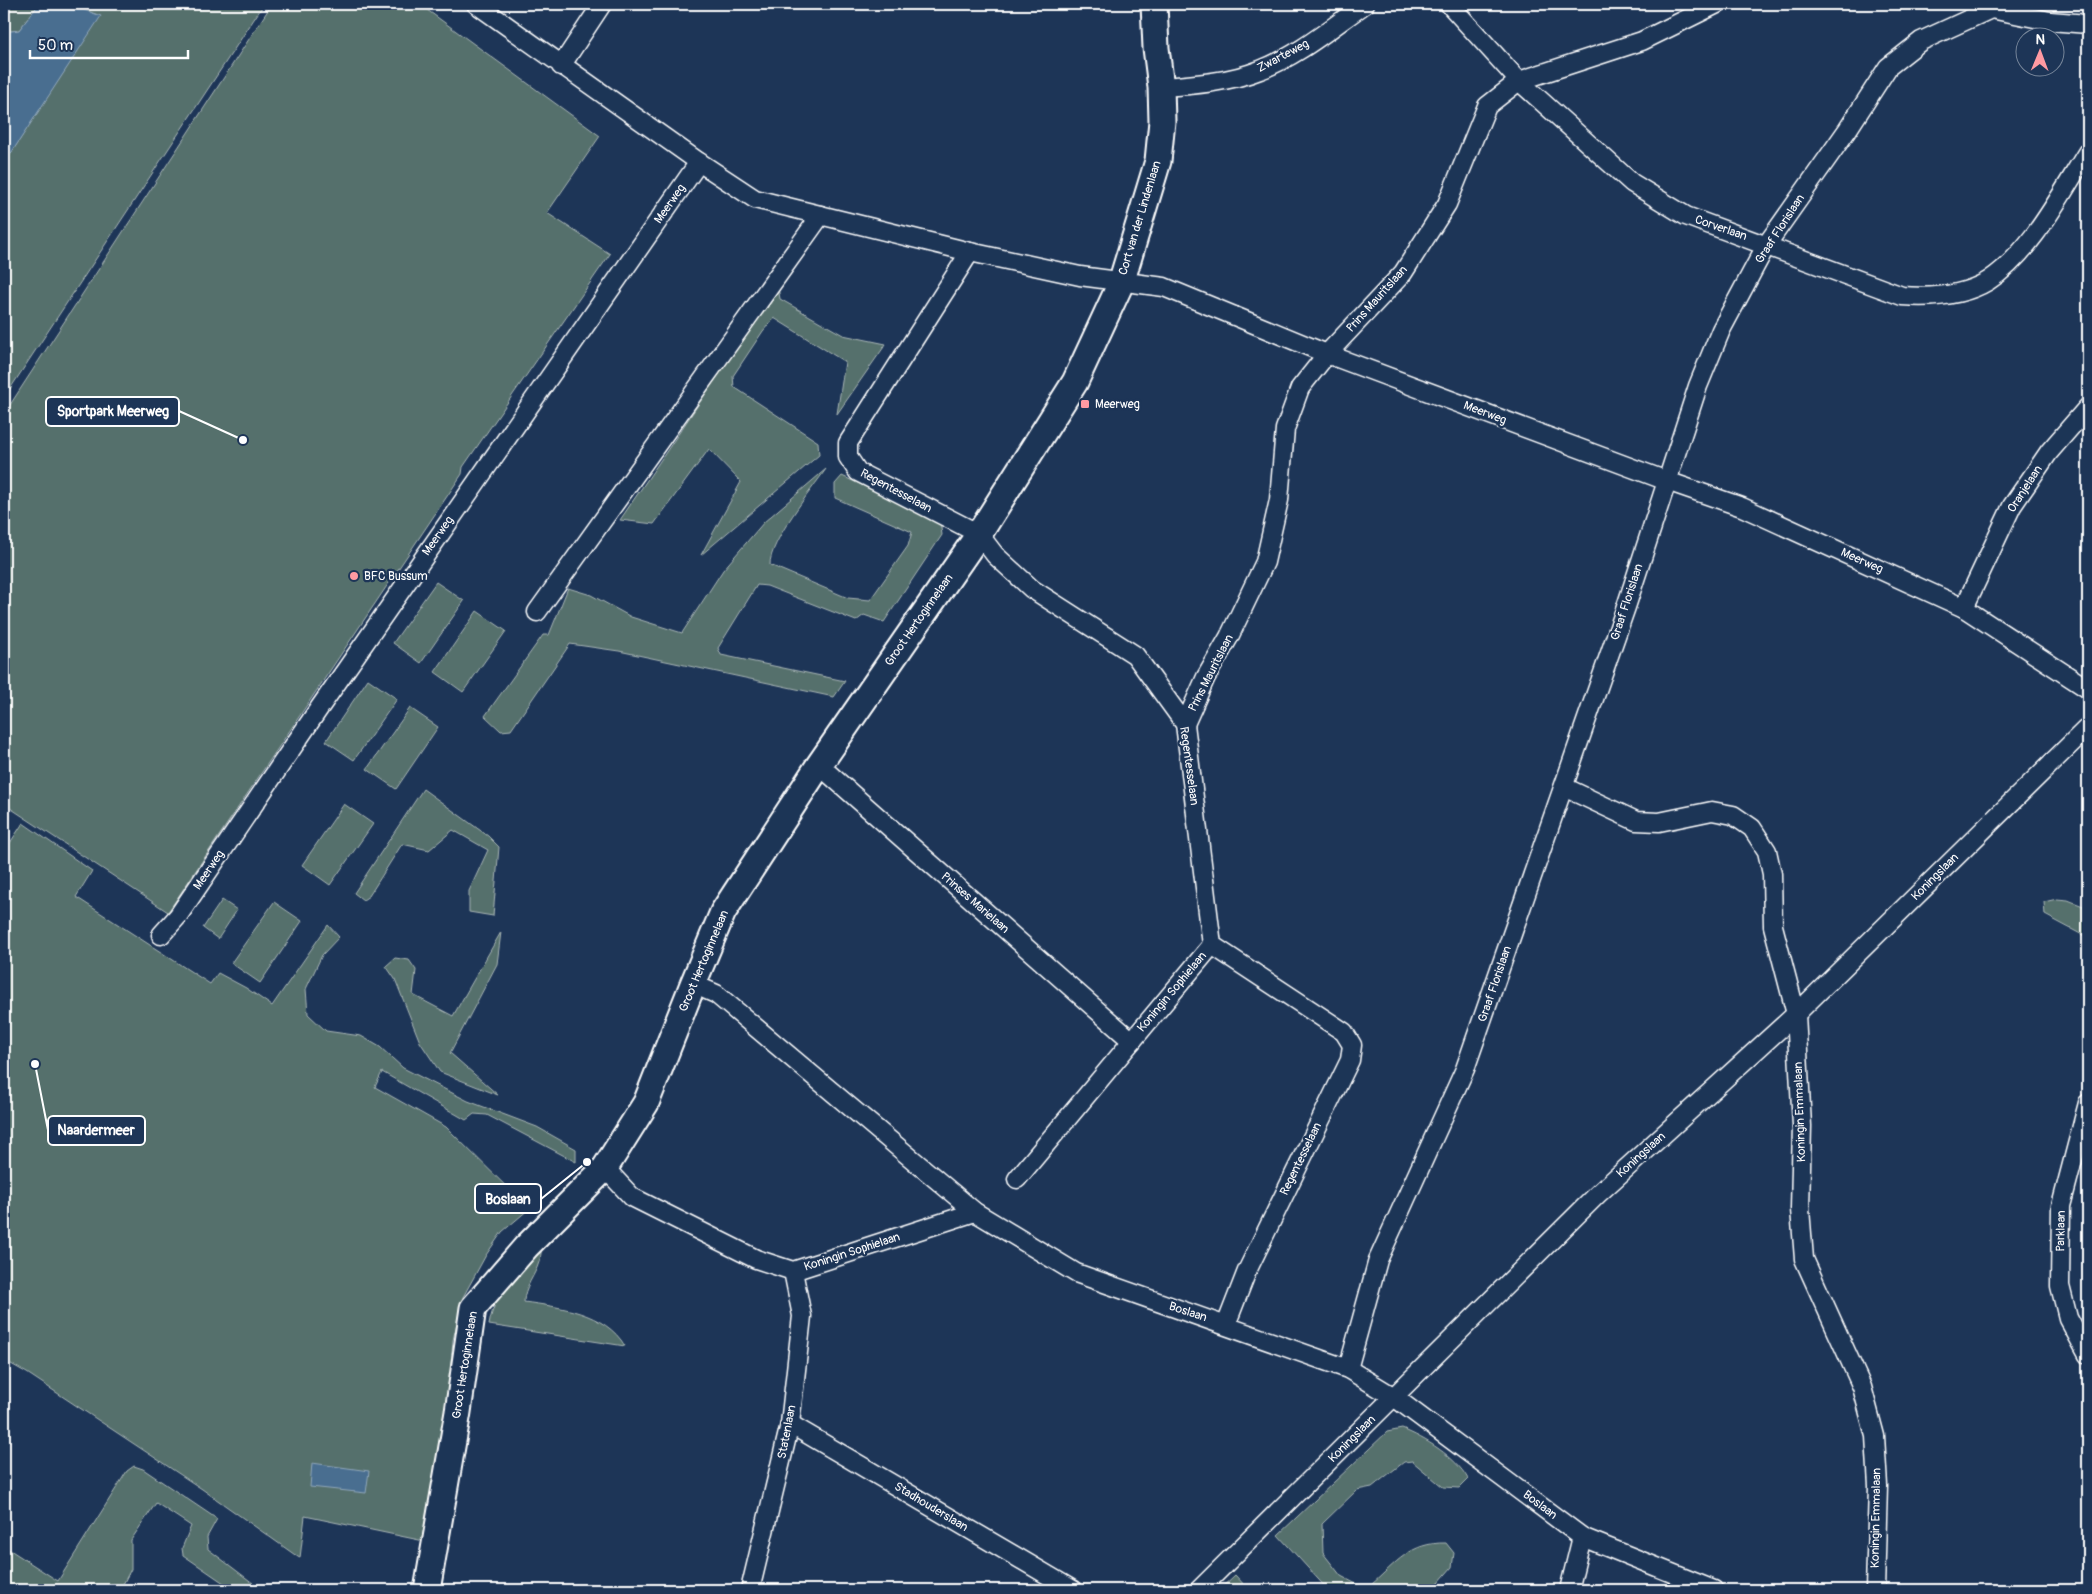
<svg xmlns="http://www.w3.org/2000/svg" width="2092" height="1594" font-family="Pangolin,sans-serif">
  <rect width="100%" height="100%" fill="#1d3557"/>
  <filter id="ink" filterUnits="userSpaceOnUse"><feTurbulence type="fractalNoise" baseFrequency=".02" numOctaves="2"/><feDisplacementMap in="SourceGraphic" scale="10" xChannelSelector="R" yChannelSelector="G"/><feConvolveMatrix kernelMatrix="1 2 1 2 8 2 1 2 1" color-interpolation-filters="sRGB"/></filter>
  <g filter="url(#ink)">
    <g fill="#556f6c" stroke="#aab7b6">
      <path d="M 4,4 L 39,4 L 19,30 L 4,32 Z"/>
      <path d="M 68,4 L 264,4 L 4,398 L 4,164 L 100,16 Z"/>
      <path d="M 272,4 L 419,4 L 600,136 L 547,213 L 610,254 L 463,467 L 462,474 L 168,912 L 4,804 L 4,414 Z"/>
      <path d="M 778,287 L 780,299 L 843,335 L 886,344 L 837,414 L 845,362 L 774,318 L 763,331 L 733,376 L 734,387 L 818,442 L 819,455 L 701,555 L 741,482 L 709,449 L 654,524 L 620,520 Z"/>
      <path d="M 826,469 C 812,489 769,542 770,565 L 848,598 L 870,600 L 908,546 L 912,532 L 835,498 L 835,484 L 842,476 L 940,521 L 942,535 L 884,622 L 864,615 L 856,621 L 767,586 L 757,585 L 718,648 L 721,655 L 845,681 L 834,697 L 619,651 L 570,644 L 511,730 L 501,731 L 485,716 L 543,635 L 549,635 L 568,588 L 591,595 L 631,617 L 682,633 L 723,570 L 764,522 Z"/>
      <path d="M 436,582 L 464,601 L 421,663 L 393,643 Z"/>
      <path d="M 477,611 L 506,631 L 463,692 L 435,672 Z"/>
      <path d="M 368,679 L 397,699 L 354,760 L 326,741 Z"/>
      <path d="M 410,708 L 438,727 L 396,789 L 367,769 Z"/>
      <path d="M 423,789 L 488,836 L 499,847 L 493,916 L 469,912 L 469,891 L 488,850 L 453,830 L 429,850 L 402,844 L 369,896 L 363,900 L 354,893 Z"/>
      <path d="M 344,804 L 373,824 L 330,885 L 302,865 Z"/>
      <path d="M 23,823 L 92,871 L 76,897 L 210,984 L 218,973 L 246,988 L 272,1006 L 328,925 L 339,937 L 322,955 L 306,989 L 308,1014 L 326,1031 L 361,1036 L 380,1047 L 403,1068 L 468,1101 L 537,1127 L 576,1149 L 576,1162 L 487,1115 L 474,1114 L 466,1120 L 382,1072 L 375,1087 L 446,1127 L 529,1209 L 502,1232 L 486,1255 L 463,1297 L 453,1340 L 448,1402 L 424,1541 L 305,1516 L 300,1558 L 298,1557 L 202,1489 L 27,1373 L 4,1360 L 4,848 L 6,849 Z"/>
      <path d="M 2057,899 L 2068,900 L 2088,908 L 2088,938 L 2045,915 L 2044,902 Z"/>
      <path d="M 222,900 L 237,910 L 218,939 L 203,928 Z"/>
      <path d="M 274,902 L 302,921 L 260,983 L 231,963 Z"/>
      <path d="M 501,932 L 497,964 L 450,1053 L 498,1095 L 440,1072 L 420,1042 L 395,979 L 386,966 L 395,958 L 409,960 L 416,970 L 413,995 L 453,1016 Z"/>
      <path d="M 541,1235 C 542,1244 542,1253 539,1262 C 535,1276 524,1287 524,1302 C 559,1307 605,1312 625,1346 L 489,1325 C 495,1290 521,1262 541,1235 Z"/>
      <path d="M 1402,1429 C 1425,1438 1456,1457 1468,1479 L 1459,1488 L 1443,1487 L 1412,1461 L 1404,1462 L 1372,1487 L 1357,1490 L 1322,1524 L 1323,1553 L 1341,1576 L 1358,1585 L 1371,1585 C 1396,1563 1410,1542 1446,1543 L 1454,1553 L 1452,1567 L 1432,1590 L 1328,1590 L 1278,1535 L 1387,1432 Z"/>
      <path d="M 134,1466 L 143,1469 L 217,1519 L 207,1537 L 208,1549 L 262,1590 L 234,1590 L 183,1555 L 182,1548 L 191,1526 L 156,1503 L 131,1540 L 131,1569 L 120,1590 L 4,1590 L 4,1546 L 58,1581 L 127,1471 Z"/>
      <path d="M 1235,1575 L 1249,1590 L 1219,1590 Z"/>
    </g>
    <g fill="#486e90" stroke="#91a8bc">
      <path d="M 39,4 L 68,4 L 101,16 L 4,164 L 4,32 L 19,30 Z"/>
      <path d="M 312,1463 L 369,1471 L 366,1493 L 310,1487 Z"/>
    </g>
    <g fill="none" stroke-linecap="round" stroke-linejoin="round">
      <defs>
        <g id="minor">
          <path d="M 476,4 L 699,162 L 755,199 L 970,252 L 1080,276 L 1164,287 L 1327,354 L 1667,481 L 1742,507 L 1964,608 L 2088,689"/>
          <path d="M 1449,4 L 1519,81 L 1632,183 L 1686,216 L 1902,296 C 1929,298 1963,296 1988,281 C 2031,253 2061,194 2088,151"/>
          <path d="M 561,66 L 602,4"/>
          <path d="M 1161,87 C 1193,85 1230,82 1260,70 C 1298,56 1332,27 1365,4"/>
          <path d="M 970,252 L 848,443 L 848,457 L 858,472 L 979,534 L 995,555 L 1032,589 L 1135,655 L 1185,724 L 1212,945 L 1344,1032 L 1352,1045 L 1350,1060 L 1247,1271 L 1226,1325"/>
          <path d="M 1964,608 L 2012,506 L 2049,452 L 2088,407"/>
          <path d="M 537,612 L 821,215"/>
          <path d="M 1185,724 L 1206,677 L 1229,637 L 1265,562 L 1279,500 L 1285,429 L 1300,388 L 1327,354 L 1403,273 L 1447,204 L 1487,106 L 1519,81 L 1642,41 L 1717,4"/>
          <path d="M 819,765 L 1132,1041"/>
          <path d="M 1564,787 L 1636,821 L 1659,822 L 1712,811 L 1733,815 L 1752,828 L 1767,851 L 1772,874 L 1773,926 L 1796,1014 L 1802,1126 L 1800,1209 L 1804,1259 L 1862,1387 L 1875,1436 L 1878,1486 L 1875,1590"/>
          <path d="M 161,935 L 178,916 L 320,707 L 699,162"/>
          <path d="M 693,984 L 716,994 L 975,1212 L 1076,1273 L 1348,1369 L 1394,1397 L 1582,1537 L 1714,1590"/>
          <path d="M 2088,1103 L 2061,1206 L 2060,1286 L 2068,1318 L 2088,1355"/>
          <path d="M 605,1168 L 632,1197 L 756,1259 L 793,1271 L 975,1212"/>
          <path d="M 1017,1179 L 1212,945"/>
          <path d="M 1348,1369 L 1378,1260 L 1465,1069 L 1626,607 L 1698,386 L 1721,330 L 1767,244 L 1848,129 L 1888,67 L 1921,41 L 1991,9 L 2050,21 L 2088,24"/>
          <path d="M 790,1424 L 1073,1590"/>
          <path d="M 750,1590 L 790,1424 L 802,1316 L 793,1271"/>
          <path d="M 1199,1590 L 1598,1194 L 1796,1014 L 2088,727"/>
          <path d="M 1569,1590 L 1582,1537"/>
        </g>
        <path id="secondary" d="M 427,1590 L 458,1412 L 473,1308 L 526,1247 L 605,1168 L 646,1103 L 693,984 L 723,912 L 819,765 L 979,534 L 1075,382 L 1121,283 L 1158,161 L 1162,121 L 1161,87 L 1156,48 L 1154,4"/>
      </defs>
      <use href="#minor" stroke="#fff" stroke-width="21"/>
      <use href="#secondary" stroke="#fff" stroke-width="29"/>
      <use href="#minor" stroke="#1d3557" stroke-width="18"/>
      <use href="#secondary" stroke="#1d3557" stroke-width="25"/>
    </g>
  </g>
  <g fill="#ff9aa2" stroke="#1d3557" stroke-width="2">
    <rect x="1080" y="399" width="10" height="10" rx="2.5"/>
    <circle cx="354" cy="576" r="5"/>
  </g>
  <g text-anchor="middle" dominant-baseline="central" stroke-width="4.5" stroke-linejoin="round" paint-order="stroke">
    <g font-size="12" fill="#fff" stroke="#1d3557">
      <text transform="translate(1283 56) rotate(-28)">Zwarteweg</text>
      <text transform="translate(670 204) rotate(-55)">Meerweg</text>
      <text transform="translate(1140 218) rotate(-73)">Cort van der Lindenlaan</text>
      <text transform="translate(1721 228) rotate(19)">Corverlaan</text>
      <text transform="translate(1780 229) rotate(-57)">Graaf Florislaan</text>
      <text transform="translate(1377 299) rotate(-48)">Prins Mauritslaan</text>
      <text transform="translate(1485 413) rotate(21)">Meerweg</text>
      <text transform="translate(2025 489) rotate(-57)">Oranjelaan</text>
      <text transform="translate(896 491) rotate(28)">Regentesselaan</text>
      <text transform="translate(438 536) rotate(-55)">Meerweg</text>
      <text transform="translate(1862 561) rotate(24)">Meerweg</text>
      <text transform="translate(1627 602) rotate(-72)">Graaf Florislaan</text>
      <text transform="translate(919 620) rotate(-55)">Groot Hertoginnelaan</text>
      <text transform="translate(1211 673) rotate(-63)">Prins Mauritslaan</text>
      <text transform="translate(1189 766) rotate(82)">Regentesselaan</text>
      <text transform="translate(209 870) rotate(-56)">Meerweg</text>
      <text transform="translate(1935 877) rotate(-45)">Koningslaan</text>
      <text transform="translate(975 903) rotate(41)">Prinses Marielaan</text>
      <text transform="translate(704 961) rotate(-67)">Groot Hertoginnelaan</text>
      <text transform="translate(1495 984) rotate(-71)">Graaf Florislaan</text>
      <text transform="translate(1172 992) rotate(-50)">Koningin Sophielaan</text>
      <text transform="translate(1800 1112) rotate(-92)">Koningin Emmalaan</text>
      <text transform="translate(1641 1155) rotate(-42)">Koningslaan</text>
      <text transform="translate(1301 1159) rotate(-64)">Regentesselaan</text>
      <text transform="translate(2061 1231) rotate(-89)">Parklaan</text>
      <text transform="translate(852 1252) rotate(-18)">Koningin Sophielaan</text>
      <text transform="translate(1188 1312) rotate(18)">Boslaan</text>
      <text transform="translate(465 1365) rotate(-81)">Groot Hertoginnelaan</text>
      <text transform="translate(787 1432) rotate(-79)">Statenlaan</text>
      <text transform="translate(1352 1439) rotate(-45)">Koningslaan</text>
      <text transform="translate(1540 1505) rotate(37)">Boslaan</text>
      <text transform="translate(931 1507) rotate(31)">Stadhouderslaan</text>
      <text transform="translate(1876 1518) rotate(-89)">Koningin Emmalaan</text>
    </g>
    <g font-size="12" fill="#fff" stroke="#1d3557" text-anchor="start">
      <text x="1095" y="404">Meerweg</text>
      <text x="364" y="576">BFC Bussum</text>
    </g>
  </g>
  <path fill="none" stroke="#fff" stroke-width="2" d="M243 440L179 411M35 1064L48 1130M587 1162L541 1199"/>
  <g fill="#fff" stroke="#1d3557" stroke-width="2">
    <circle cx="243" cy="440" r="5"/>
    <circle cx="35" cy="1064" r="5"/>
    <circle cx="587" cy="1162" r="5"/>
  </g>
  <g fill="#1d3557" stroke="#fff" stroke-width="2">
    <rect x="46" y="397" width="133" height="29" rx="5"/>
    <rect x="48" y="1116" width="97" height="29" rx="5"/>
    <rect x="475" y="1184" width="66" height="29" rx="5"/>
  </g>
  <g font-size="14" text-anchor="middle" font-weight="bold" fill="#fff">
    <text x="113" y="416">Sportpark Meerweg</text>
    <text x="96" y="1135">Naardermeer</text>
    <text x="508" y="1204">Boslaan</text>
  </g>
  <rect width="2092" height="1594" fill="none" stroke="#1d3557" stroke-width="20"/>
  <rect x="10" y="10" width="2072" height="1574" fill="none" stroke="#fff" stroke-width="2" filter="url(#ink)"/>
  <g transform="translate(2040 52) rotate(1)"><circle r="24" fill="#1d3557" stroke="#77869a"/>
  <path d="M0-4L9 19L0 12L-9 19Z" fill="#ff9aa2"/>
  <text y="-8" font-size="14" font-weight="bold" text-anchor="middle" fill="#ffffff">N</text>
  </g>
  <path d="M30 50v8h158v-8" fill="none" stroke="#ffffff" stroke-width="2.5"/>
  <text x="38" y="50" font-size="15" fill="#ffffff" stroke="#1d3557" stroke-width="4" paint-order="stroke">50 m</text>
</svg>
